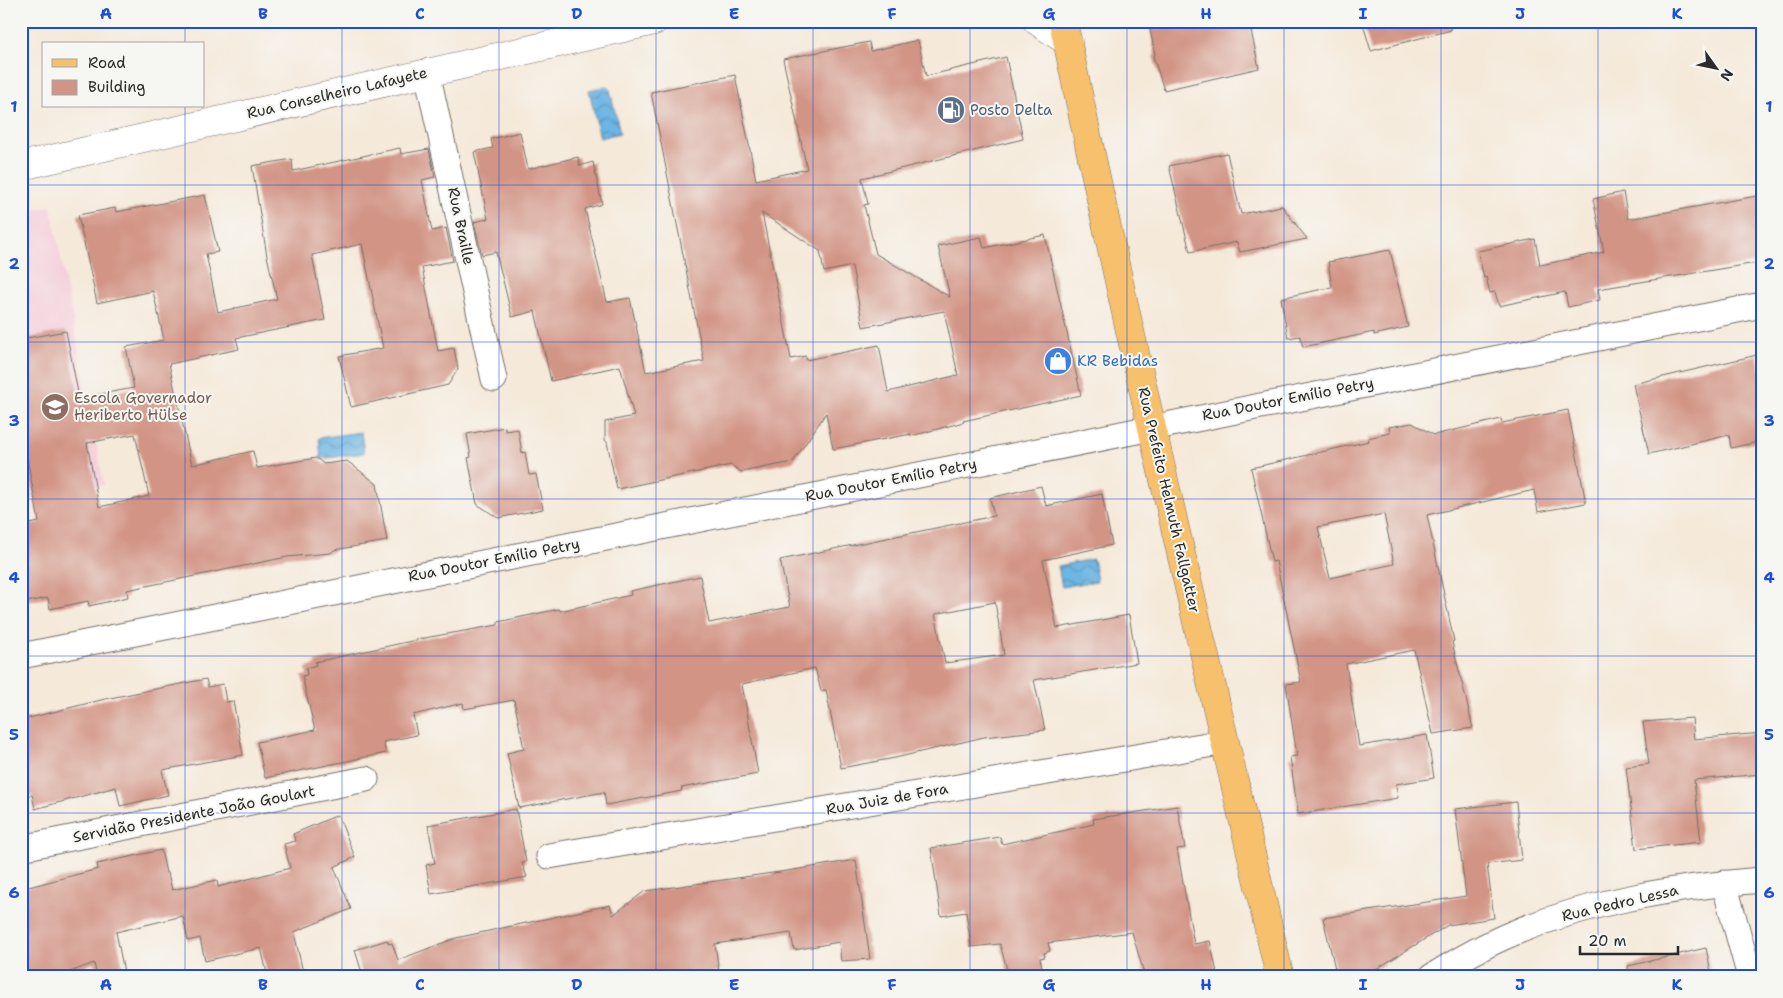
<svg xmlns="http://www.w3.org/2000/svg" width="1783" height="998" font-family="'Shantell Sans',sans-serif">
  <defs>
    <pattern id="water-waves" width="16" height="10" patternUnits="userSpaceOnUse" patternTransform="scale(1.25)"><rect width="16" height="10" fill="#6cb5e4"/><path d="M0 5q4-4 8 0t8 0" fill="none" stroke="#5993b9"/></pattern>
  </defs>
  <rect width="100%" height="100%" fill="#f6f6f2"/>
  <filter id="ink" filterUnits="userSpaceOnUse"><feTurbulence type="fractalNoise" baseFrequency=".02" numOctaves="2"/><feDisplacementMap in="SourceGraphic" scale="10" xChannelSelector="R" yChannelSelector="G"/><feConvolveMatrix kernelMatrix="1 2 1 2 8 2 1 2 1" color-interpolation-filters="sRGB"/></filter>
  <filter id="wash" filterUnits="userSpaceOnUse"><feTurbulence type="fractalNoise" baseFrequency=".0096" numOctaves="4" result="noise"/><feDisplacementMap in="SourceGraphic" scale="20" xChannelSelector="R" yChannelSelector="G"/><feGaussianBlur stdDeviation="1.12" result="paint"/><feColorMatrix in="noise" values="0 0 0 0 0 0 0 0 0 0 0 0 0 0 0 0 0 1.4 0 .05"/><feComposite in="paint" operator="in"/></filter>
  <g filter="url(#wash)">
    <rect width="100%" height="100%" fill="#f5e9d9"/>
    <path fill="#f5cfdc" d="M 51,206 L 104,485 L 21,501 L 21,213 Z"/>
    <g fill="url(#water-waves)" stroke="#4c7088">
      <path d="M 609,86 L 620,133 L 600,138 L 589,90 Z"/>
      <path d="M 361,432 L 364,453 L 321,459 L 319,438 Z"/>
      <path d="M 1093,559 L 1097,581 L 1062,587 L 1058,566 Z"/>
    </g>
    <g id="blocks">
      <g fill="#d29485" fill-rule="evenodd">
        <path d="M 1163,21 L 1249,21 L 1259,68 L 1164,90 L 1153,56 L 1155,55 L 1150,29 L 1164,26 Z"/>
        <path d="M 1362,21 L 1450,21 L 1451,30 L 1371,51 Z"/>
        <path d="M 918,40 L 926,76 L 1006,57 L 1023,139 L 862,178 L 868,204 L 864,205 L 876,254 L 950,297 L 938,246 L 981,237 L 984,248 L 1045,235 L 1081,395 L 963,421 L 964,422 L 911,436 L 911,434 L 833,449 L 826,413 L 793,462 L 741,472 L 731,465 L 617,489 L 607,442 L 605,440 L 605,422 L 634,416 L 620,366 L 551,381 L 535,311 L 512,317 L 496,252 L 482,255 L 474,222 L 488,219 L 474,152 L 493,148 L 491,139 L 520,132 L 528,169 L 578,157 L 580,166 L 593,162 L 602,204 L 585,209 L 607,302 L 630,298 L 646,372 L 704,361 L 651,92 L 735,75 L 756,180 L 807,169 L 783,59 L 869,42 L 871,51 ZM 762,213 L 820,251 L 824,272 L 852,266 L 863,327 L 944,311 L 958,375 L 888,392 L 879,345 L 806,360 L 806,356 L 791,359 Z"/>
        <path d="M 400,148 L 401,154 L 429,149 L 435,177 L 422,180 L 432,231 L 446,228 L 453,261 L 422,267 L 438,351 L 454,348 L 458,369 L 448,385 L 351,407 L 339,356 L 383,348 L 362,244 L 312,255 L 325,320 L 236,338 L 239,349 L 169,364 L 192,465 L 253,451 L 257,468 L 316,458 L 324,464 L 347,461 L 377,484 L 387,541 L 334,550 L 331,553 L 287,557 L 127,590 L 128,597 L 89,606 L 88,601 L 50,609 L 48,598 L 21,603 L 21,526 L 39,522 L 21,426 L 21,339 L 66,331 L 79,398 L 134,388 L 126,347 L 164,340 L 153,291 L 97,303 L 78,215 L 115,208 L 116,212 L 205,195 L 218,252 L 206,254 L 218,312 L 277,299 L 267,256 L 252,166 L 292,159 L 293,171 ZM 135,434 L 149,496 L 99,507 L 87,443 Z"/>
        <path d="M 1227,153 L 1241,214 L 1282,206 L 1307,239 L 1240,252 L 1237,242 L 1190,252 L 1169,166 Z"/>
        <path d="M 1623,192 L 1628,219 L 1762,195 L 1762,262 L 1598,289 L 1600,300 L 1568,307 L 1565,292 L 1499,306 L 1495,292 L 1490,293 L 1486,277 L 1484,278 L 1478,251 L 1535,239 L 1540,265 L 1604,252 L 1593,199 Z"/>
        <path d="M 1390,250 L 1408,327 L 1374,335 L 1374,332 L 1303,347 L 1300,336 L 1288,338 L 1281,298 L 1332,287 L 1328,262 Z"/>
        <path d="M 1757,355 L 1762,375 L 1762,441 L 1731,448 L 1729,435 L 1649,454 L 1633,384 Z"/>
        <path d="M 1568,410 L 1586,503 L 1538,512 L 1534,490 L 1427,515 L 1454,641 L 1452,642 L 1473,728 L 1433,734 L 1414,650 L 1346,664 L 1359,746 L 1427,735 L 1434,778 L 1396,784 L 1398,798 L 1298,814 L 1290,757 L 1297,756 L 1286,684 L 1301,682 L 1276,561 L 1272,562 L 1251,468 L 1369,441 L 1368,438 L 1390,433 L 1389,427 L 1412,423 L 1434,435 L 1501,419 L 1502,423 ZM 1384,514 L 1394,564 L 1330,578 L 1318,527 Z"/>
        <path d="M 505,427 L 505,431 L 518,429 L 522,453 L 525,452 L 529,475 L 536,474 L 543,509 L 498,518 L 477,504 L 468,458 L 471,457 L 467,434 Z"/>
        <path d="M 1041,486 L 1046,506 L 1102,494 L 1112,545 L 1043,560 L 1057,628 L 1129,615 L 1137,663 L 1034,680 L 1045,730 L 984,737 L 895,758 L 841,768 L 826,690 L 821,691 L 815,668 L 742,684 L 758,774 L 681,788 L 682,791 L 606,805 L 604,792 L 519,808 L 507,753 L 524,749 L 514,700 L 464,709 L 463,703 L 413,715 L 417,735 L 383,742 L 386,753 L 265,778 L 257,742 L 315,730 L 302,676 L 307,675 L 306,668 L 316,665 L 315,662 L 430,637 L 498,625 L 498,622 L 559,609 L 560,611 L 631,595 L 630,591 L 700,576 L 709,623 L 790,607 L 780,560 L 994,516 L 990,498 ZM 995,602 L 1004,655 L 945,663 L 935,614 Z"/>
        <path d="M 206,679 L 208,687 L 223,684 L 226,702 L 233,701 L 243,755 L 162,770 L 168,795 L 120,806 L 116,787 L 35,809 L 32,795 L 21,797 L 21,720 L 105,699 Z"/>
        <path d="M 1692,718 L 1694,739 L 1762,733 L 1762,774 L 1694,780 L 1701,842 L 1636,849 L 1626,767 L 1649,764 L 1643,722 Z"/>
        <path d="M 1516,802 L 1522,860 L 1487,864 L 1494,918 L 1448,925 L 1363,977 L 1337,977 L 1323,918 L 1466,896 L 1455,809 Z"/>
        <path d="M 1177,806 L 1185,848 L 1177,849 L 1194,944 L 1210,941 L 1218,977 L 1145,977 L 1132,932 L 1048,943 L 1050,951 L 1044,953 L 1045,957 L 1040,958 L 1044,977 L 1009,977 L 1000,944 L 971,947 L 966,912 L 941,916 L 931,848 L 1000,837 L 1002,844 L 1094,824 L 1093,819 Z"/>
        <path d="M 516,809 L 526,862 L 522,863 L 527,877 L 431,894 L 426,865 L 435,863 L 428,825 Z"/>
        <path d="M 338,815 L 355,857 L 334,867 L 351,909 L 294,932 L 304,977 L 268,977 L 261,948 L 205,961 L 200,938 L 188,941 L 183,916 L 116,932 L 125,977 L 97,977 L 94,963 L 57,977 L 21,977 L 21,889 L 98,869 L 97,864 L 161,850 L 166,873 L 168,873 L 172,890 L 217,880 L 218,887 L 290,868 L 284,844 L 296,841 L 293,834 Z"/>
        <path d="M 856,860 L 870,959 L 841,961 L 839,942 L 794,950 L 791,933 L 715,944 L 719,972 L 661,977 L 361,977 L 360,974 L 362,973 L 355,950 L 387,940 L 389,944 L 392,943 L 398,960 L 456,938 L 610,905 L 613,915 L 645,891 L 787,871 Z"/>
        <path d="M 1706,948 L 1712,977 L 1629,977 L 1628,966 Z"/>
      </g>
    </g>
  </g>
  <g filter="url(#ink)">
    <use href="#blocks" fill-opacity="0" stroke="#726e68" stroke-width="1"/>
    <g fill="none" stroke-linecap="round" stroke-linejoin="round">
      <defs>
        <g id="minor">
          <path d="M 427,72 L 494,379"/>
          <path d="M 21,656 L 1762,305"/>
          <path d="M 21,848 L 366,779"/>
          <path d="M 549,856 L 1225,742"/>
          <path d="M 1724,883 L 1750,977"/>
          <path d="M 1431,977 C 1458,960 1486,944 1516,932 C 1594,900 1678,887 1762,880"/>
        </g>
        <g id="tertiary">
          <path d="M 1037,21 L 1068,42"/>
          <path d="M 21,166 L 654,21"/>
        </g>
        <path id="primary" d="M 1063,21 C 1129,341 1206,659 1280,977"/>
      </defs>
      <use href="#minor" stroke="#726e68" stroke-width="27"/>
      <use href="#tertiary" stroke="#726e68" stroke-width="29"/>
      <use href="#primary" stroke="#726e68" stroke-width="29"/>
      <use href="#minor" stroke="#fff" stroke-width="25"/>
      <use href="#tertiary" stroke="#fff" stroke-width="28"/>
      <use href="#primary" stroke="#f7c06c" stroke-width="28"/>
    </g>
  </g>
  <path fill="none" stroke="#1d4ed8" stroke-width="1" stroke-opacity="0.55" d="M 185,21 L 185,44M 342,21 L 342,977M 499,21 L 499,977M 656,21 L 656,977M 813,21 L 813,977M 970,21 L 970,977M 1127,21 L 1127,977M 1284,21 L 1284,977M 1441,21 L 1441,977M 1598,21 L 1598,977M 185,106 L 185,977M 21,185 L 1762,185M 21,342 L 1762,342M 21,499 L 1762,499M 21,656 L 1762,656M 21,813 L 1762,813"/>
  <defs>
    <symbol id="fuel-disc" viewBox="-11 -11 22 22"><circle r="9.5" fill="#5c6f8a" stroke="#f6f6f2"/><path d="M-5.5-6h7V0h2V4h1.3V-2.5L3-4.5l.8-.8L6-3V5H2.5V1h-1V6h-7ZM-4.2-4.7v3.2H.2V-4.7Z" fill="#fff"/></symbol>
    <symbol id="shop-disc" viewBox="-11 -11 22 22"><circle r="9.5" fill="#3f7fe0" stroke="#f6f6f2"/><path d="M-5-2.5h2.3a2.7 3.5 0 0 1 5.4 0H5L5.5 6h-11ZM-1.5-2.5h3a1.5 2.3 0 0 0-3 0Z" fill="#fff"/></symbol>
    <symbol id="school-disc" viewBox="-11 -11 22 22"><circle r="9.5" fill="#8d6e63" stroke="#f6f6f2"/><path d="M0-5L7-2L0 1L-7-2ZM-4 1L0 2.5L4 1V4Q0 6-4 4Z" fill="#fff"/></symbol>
  </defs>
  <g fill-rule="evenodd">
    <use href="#fuel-disc" x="935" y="94" width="32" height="32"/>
    <use href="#shop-disc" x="1042" y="345" width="32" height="32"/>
    <use href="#school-disc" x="39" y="391" width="32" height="32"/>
  </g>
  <g text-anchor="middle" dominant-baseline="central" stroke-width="4" stroke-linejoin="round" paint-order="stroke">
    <g font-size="15" fill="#2b2b2b" stroke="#f6f6f2">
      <text transform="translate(337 93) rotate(-13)">Rua Conselheiro Lafayete</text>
      <text transform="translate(461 226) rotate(78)">Rua Braille</text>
      <text transform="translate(1288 399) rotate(-11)">Rua Doutor Emílio Petry</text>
      <text transform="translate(891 480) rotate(-11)">Rua Doutor Emílio Petry</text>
      <text transform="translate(1169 500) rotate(77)">Rua Prefeito Helmuth Fallgatter</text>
      <text transform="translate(494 560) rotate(-11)">Rua Doutor Emílio Petry</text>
      <text transform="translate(887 799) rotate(-10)">Rua Juiz de Fora</text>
      <text transform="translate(194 814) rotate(-11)">Servidão Presidente João Goulart</text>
      <text transform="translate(1620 903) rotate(-13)">Rua Pedro Lessa</text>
    </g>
    <g font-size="15" fill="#4e5e75" stroke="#f6f6f2" text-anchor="start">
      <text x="970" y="110">Posto Delta</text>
    </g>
    <g font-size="15" fill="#366cbe" stroke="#f6f6f2" text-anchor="start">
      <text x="1077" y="361">KR Bebidas</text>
    </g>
    <g font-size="15" fill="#785e54" stroke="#f6f6f2" text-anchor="start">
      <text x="74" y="398">Escola Governador<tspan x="74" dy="17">Heriberto Hülse</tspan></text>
    </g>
  </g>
  <rect width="1783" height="998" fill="none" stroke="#f6f6f2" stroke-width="55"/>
  <rect x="42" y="42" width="162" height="65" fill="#f6f6f2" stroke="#a5a5a2"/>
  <rect x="52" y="59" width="25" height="8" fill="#f7c06c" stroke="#a5a5a2"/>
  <text x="88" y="68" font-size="15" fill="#2b2b2b">Road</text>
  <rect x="52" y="80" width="25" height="15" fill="#d29485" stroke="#a5a5a2"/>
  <text x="88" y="92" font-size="15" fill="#2b2b2b">Building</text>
  <g transform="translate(1716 68) rotate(123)" stroke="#f6f6f2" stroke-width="4" paint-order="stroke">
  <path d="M0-4L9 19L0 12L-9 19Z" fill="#2b2b2b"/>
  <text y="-8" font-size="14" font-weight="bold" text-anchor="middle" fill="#2b2b2b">N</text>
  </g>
  <path d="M1580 946v8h98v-8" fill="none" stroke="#2b2b2b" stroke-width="2.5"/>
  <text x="1588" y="946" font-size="15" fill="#2b2b2b" stroke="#f6f6f2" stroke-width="4" paint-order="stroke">20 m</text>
  <rect x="28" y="28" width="1728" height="942" fill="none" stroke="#1d4ed8" stroke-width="2"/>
  <g font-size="16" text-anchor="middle" font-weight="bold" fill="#1d4ed8">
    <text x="106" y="19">A</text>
    <text x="263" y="19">B</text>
    <text x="420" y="19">C</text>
    <text x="577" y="19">D</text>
    <text x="734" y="19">E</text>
    <text x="892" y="19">F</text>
    <text x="1049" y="19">G</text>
    <text x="1206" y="19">H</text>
    <text x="1363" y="19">I</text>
    <text x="1520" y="19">J</text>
    <text x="1677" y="19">K</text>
    <text x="14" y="112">1</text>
    <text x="1769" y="112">1</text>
    <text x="14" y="269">2</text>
    <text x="1769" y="269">2</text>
    <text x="14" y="426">3</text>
    <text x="1769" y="426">3</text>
    <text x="14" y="583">4</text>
    <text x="1769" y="583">4</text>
    <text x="14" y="740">5</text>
    <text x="1769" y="740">5</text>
    <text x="14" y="898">6</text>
    <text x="1769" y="898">6</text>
    <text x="106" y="990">A</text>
    <text x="263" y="990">B</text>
    <text x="420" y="990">C</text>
    <text x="577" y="990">D</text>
    <text x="734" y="990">E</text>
    <text x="892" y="990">F</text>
    <text x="1049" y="990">G</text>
    <text x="1206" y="990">H</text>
    <text x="1363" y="990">I</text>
    <text x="1520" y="990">J</text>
    <text x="1677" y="990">K</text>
  </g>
</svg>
